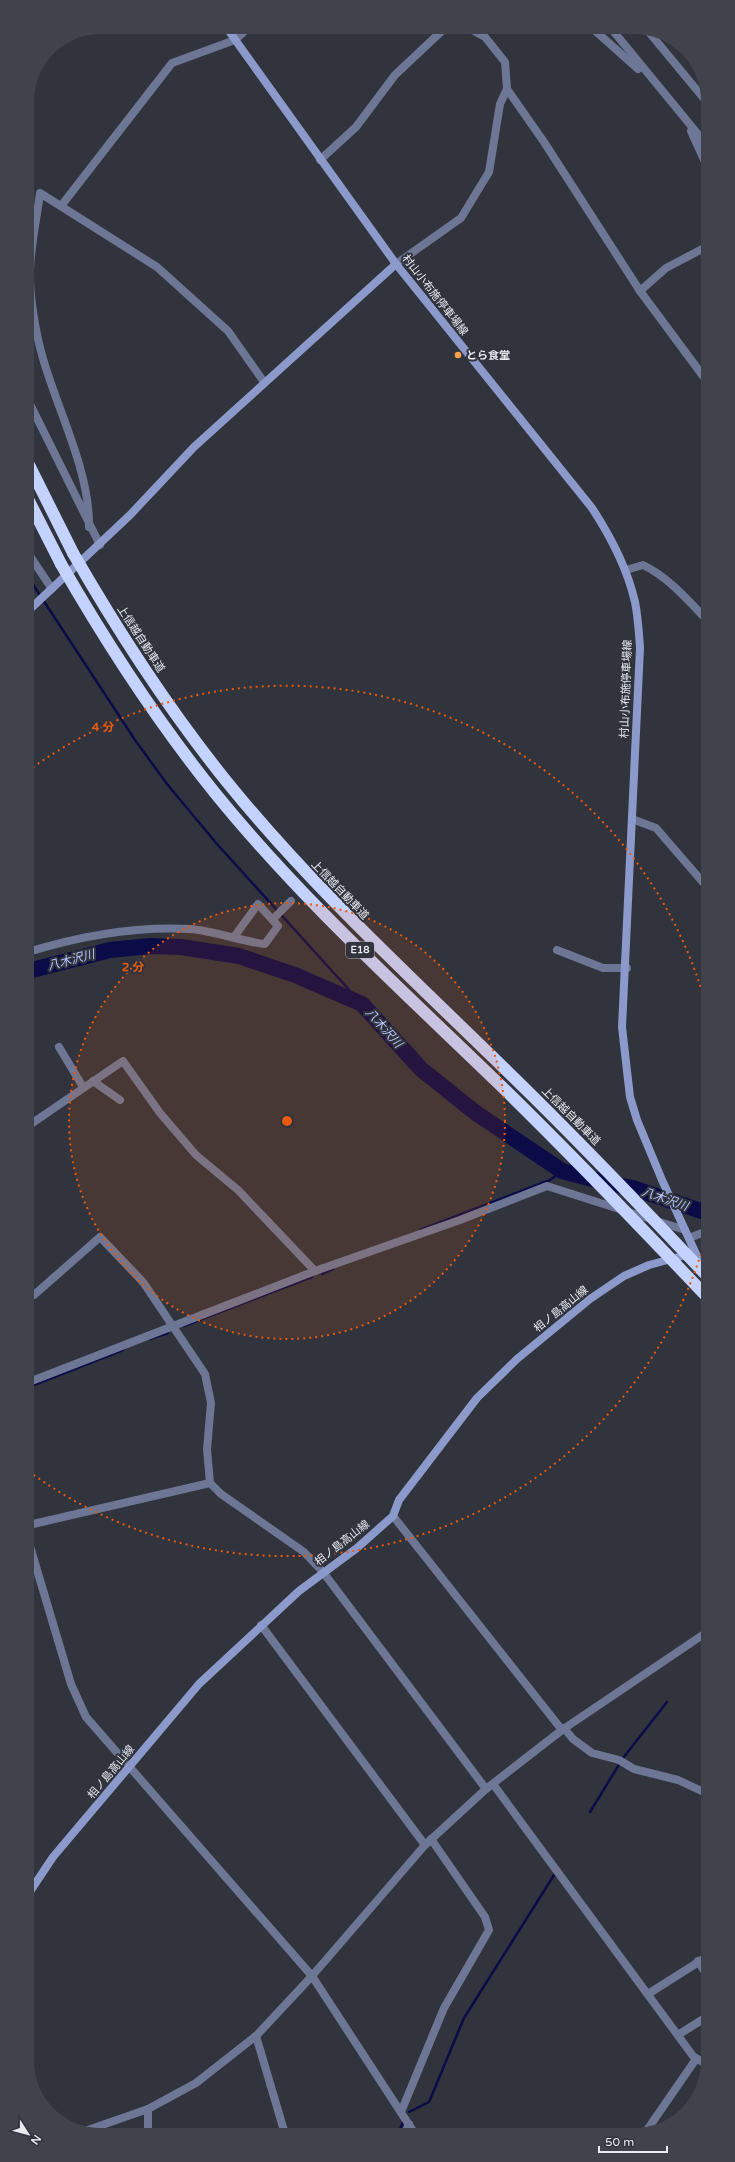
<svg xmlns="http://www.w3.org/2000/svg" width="735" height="2162" font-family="'Varela Round','Noto Sans JP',sans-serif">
  <rect width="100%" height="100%" fill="#31343d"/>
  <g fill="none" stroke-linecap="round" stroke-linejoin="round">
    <g stroke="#0b0b48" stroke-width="2.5">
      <path d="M 28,577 L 135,740 L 167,784 L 217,844 L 362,1004"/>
      <path d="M 420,1230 L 550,1180 L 562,1171"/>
      <path d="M 322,1274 L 333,1269"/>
      <path d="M 184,1326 L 312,1277"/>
      <path d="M 150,1339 L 168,1333"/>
      <path d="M 29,1387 L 123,1350"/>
      <path d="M 590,1812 L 623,1758 L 667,1702"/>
      <path d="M 409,2112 L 429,2102 L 464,2018 L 554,1875"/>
      <path d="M 398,2134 L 403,2122"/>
    </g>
    <path stroke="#0b0b48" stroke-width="16" d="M 28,971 L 110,950 L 150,946 L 181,947 L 239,956 L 295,975 L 362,1004 L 421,1069 L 476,1113 L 562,1171 L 607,1183 L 633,1188 L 707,1213"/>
    <g stroke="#6d7695" stroke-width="8">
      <path d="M 467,27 L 485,37 L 505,62 L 507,89 L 544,142 L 640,291 L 706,380"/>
      <path d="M 591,27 L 638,69"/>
      <path d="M 610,27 L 706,144"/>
      <path d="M 648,31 L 706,101"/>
      <path d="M 691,131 L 706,164"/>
      <path d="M 320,160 L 356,127 L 395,75 L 446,27"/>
      <path d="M 61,206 L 172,63 L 235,40 L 249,27"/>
      <path d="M 396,264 L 461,218 L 489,172 L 500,104 L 507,89"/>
      <path d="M 640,291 L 666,268 L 706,247"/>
      <path d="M 27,398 L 100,545"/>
      <path d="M 89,527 C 90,470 57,410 42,355 C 36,334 30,299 30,277 C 29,253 37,218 40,193 L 157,267 L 228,331 L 264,382"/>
      <path d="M 28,553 L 52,589"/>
      <path d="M 626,570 L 643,565 C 668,577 687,599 706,619"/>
      <path d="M 632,819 L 656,828 L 707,887"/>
      <path d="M 273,919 L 291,901"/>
      <path d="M 557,950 L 603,968 L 627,968"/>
      <path d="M 28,952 C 80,936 135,926 190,929 C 215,931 240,941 265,944 L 278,926 L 258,904 L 234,937"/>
      <path d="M 59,1047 L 83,1087"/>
      <path d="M 93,1081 L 120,1100"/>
      <path d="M 28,1126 L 123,1061 L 160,1113 L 196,1155 L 238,1190 L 315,1271"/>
      <path d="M 689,1238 L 702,1233 L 707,1235"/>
      <path d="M 29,1291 L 34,1295 L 100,1237 L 143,1282 L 205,1374 L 211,1403 L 207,1449 L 210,1483"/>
      <path d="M 29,1382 L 315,1271 L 460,1220 L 547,1186 L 685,1230"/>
      <path d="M 393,1516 L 562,1730"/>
      <path d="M 29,1525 L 210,1483 L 221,1494 L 304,1552 L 323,1572 L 486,1789"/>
      <path d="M 29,1543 L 71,1684 L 86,1717 L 312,1976 L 415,2134"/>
      <path d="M 261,1625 L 425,1845"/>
      <path d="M 564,1728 L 573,1739 L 592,1753 L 619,1760 L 634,1769 L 678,1780 L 708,1794"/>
      <path d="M 493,1784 L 693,2056 L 707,2065"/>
      <path d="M 698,1961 L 708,1977"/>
      <path d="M 648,1994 L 708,1956"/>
      <path d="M 678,2035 L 708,2016"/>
      <path d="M 256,2036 L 285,2134"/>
      <path d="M 148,2109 L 148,2135"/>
      <path d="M 401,2112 L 444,2008 L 489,1930 L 485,1917 L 431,1839"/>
      <path d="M 85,2131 L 148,2109 L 196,2083 L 256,2036 L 312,1976 L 425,1845 L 486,1789 L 562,1730 L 707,1632"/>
      <path d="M 645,2133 L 696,2059"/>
      <path d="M 405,2134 L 409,2124"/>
    </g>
    <g stroke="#8c9acb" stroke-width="8">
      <path d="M 226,27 L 396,264 L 592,508 C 611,537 627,567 635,602 C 638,617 639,633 640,648 L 622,1027 L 630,1097 L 637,1120 L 662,1180 L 702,1267"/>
      <path d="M 28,611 L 130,515 L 194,447 L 396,264"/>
      <path d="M 29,1893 L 53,1857 L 199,1684 L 299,1591 L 357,1548 L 393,1516 L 399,1500 L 477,1398 L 517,1359 L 590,1299 L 624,1276 L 649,1265 L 690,1254"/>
    </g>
    <g stroke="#c4d2ff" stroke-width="12">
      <path d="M 28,463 L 73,553"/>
      <path d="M 28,499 L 61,564"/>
    </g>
    <g stroke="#c4d2ff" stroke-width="12">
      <path d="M 73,553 C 119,633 169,710 227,782 C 312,887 411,977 507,1071 C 576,1138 642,1207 707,1276"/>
      <path d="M 61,564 C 107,644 157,721 215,793 C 300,898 400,988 497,1082 C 569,1152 638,1224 707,1297"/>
    </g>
  </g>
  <circle cx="287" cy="1121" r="218" fill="#e8590c" fill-opacity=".12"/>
  <g fill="none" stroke="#e8590c" stroke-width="2" stroke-dasharray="2 4">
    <circle cx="287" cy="1121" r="218"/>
    <path d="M706 1237A435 435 0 0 1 31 1473M28 771A435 435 0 0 1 706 1005"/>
  </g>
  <circle fill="#f8a04b" stroke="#31343d" stroke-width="1.5" cx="458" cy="355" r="4"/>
  <g text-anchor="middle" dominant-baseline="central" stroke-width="4" stroke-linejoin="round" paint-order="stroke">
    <rect fill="#31343d" stroke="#b1b3ba" stroke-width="1" x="346" y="942" width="28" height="16" rx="3"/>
    <g font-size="10" font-weight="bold" fill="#e8eaf0">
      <text x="360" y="950">E18</text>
    </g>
    <g font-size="11" fill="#e8eaf0" stroke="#31343d">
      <text transform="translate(435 295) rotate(52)">村山小布施停車場線</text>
      <text transform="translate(141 639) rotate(57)">上信越自動車道</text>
      <text transform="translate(626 689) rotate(-88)">村山小布施停車場線</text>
      <text transform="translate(340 890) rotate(46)">上信越自動車道</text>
      <text transform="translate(571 1116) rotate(45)">上信越自動車道</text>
      <text transform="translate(561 1309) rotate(-39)">相ノ島高山線</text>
      <text transform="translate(342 1543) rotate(-38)">相ノ島高山線</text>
      <text transform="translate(111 1772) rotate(-50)">相ノ島高山線</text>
    </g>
    <g font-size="11" font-weight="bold" fill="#e8eaf0" stroke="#31343d" text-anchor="start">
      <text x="466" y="355">とら食堂</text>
    </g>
    <g font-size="12" font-style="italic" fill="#b5c5ff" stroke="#31343d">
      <text transform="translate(71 960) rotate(-15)">八木沢川</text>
      <text transform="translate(384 1028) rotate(48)">八木沢川</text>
      <text transform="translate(665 1199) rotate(19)">八木沢川</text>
    </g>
  </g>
  <path d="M0 0H735V2162H0ZM101 34H634A67 67 0 0 1 701 101V2061A67 67 0 0 1 634 2128H101A67 67 0 0 1 34 2061V101A67 67 0 0 1 101 34Z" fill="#40434b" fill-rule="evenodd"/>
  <circle cx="287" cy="1121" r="6" fill="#e8590c" stroke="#31343d" stroke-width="2"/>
  <g font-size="12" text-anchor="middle" font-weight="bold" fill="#e8590c" stroke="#31343d" stroke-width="4" stroke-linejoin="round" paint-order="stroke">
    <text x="103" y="731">4 分</text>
    <text x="133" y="971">2 分</text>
  </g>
  <g transform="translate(28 2134) rotate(126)" stroke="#31343d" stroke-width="3" paint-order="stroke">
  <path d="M0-3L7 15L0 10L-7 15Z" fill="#e8eaf0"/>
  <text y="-6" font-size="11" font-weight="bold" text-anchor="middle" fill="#e8eaf0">N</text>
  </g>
  <path d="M599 2146v6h68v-6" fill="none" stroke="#e8eaf0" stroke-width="2"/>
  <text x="605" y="2146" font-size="12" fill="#e8eaf0" stroke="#31343d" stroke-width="3" paint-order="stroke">50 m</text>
</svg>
